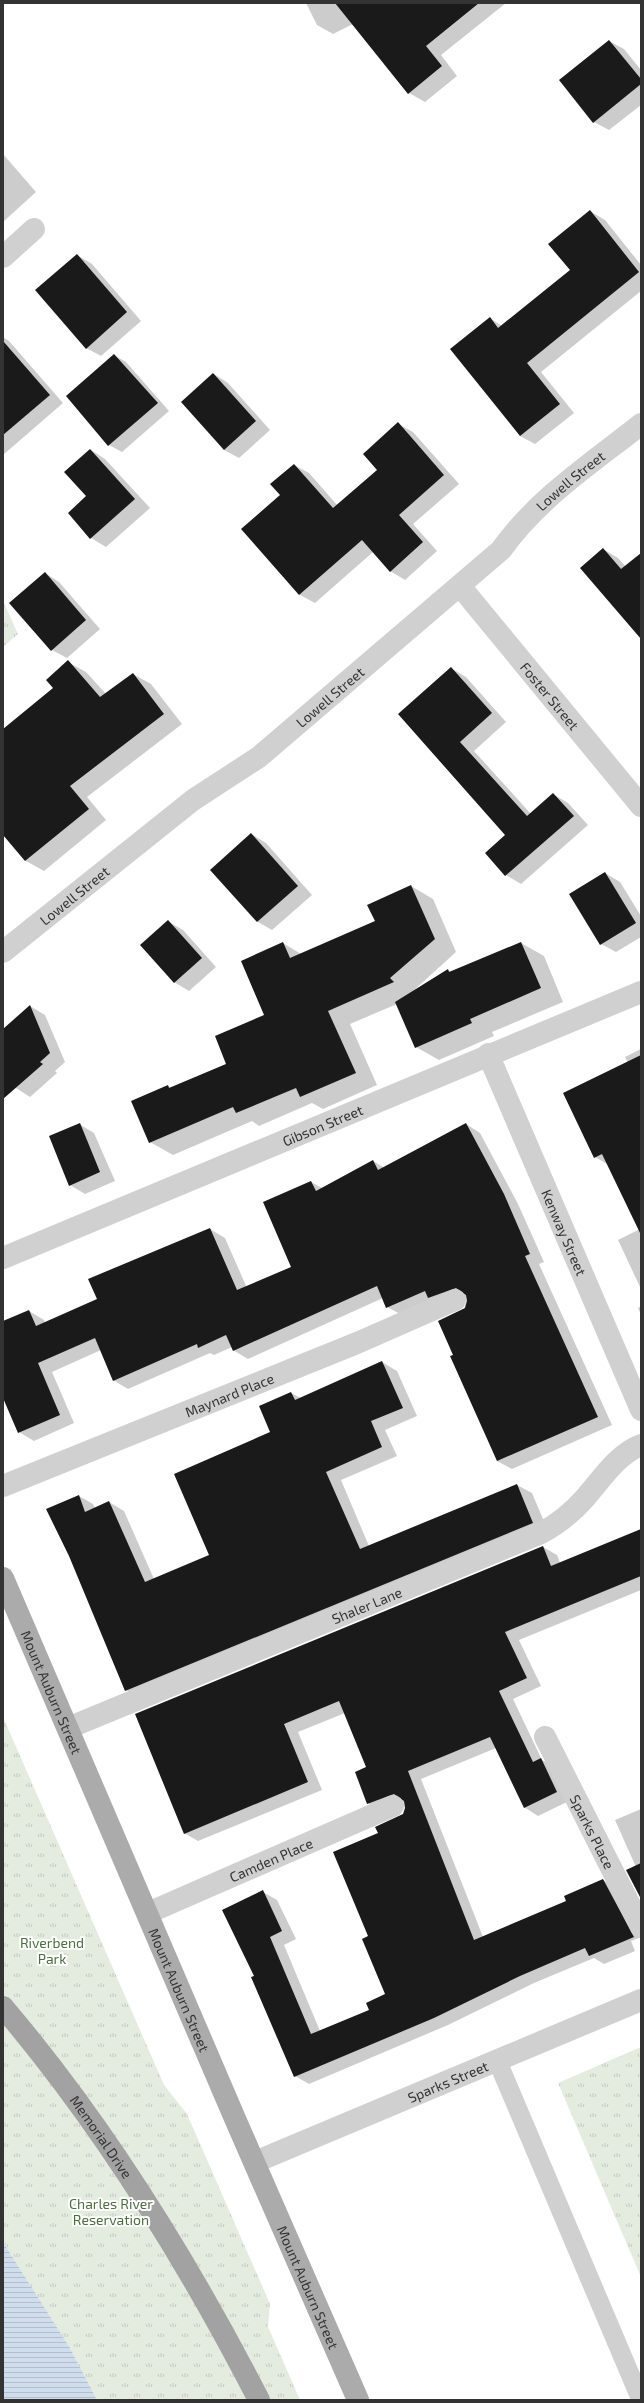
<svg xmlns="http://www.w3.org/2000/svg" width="644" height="2403" font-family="'Exo 2',sans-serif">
  <defs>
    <pattern id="grass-tufts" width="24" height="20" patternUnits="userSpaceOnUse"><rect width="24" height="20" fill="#e4ebdf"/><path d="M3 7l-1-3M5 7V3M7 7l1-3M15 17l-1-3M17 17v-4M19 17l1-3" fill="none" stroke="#c4cac0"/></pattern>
    <pattern id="water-rules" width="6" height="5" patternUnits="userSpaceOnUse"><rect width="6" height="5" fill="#d0ddec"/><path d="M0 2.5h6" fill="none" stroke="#b3becb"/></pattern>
  </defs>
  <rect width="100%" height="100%" fill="#fff"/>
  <g fill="url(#grass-tufts)">
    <path d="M 3,601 L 18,634 L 3,647 Z"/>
    <path d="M 3,1717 L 164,2085 L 187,2114 L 270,2304 L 268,2327 L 300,2400 L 97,2400 L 70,2348 L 3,2242 Z"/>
    <path d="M 641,2047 L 641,2277 L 558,2083 Z"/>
  </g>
  <path fill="url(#water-rules)" d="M 3,2242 L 70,2348 L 97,2400 L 3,2400 Z"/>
  <g fill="#0003">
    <path d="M 306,3 L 506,3 L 441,55 L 457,76 L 425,102 L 409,93 L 353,24 L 333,34 L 317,25 Z"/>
    <path d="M 609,41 L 624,49 L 641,70 L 641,105 L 609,130 L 594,122 Z"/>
    <path d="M 3,154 L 36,192 L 3,222 Z"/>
    <path d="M 590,211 L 605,220 L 641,265 L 641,291 L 541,372 L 574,413 L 535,444 L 520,436 L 490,318 L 502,326 L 571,271 Z"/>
    <path d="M 77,255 L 92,264 L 141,321 L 101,356 L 86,348 Z"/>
    <path d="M 3,337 L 9,341 L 63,403 L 3,455 Z"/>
    <path d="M 114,355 L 126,362 L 169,411 L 122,452 L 109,445 Z"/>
    <path d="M 214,374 L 228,383 L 270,430 L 239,458 L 224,450 Z"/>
    <path d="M 398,424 L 413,432 L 459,484 L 413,524 L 437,551 L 405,580 L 390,571 L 373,552 L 315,603 L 300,595 L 242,529 L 281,495 L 294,465 L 309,473 L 338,506 L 379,470 Z"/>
    <path d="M 91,450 L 105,459 L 150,508 L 106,547 L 91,538 L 88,496 Z"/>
    <path d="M 603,549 L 618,558 L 626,567 L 641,564 L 641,638 Z"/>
    <path d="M 45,573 L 59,582 L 100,629 L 67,658 L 52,650 Z"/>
    <path d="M 68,662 L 86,672 L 106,694 L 133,674 L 151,684 L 182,724 L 87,797 L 106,820 L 44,871 L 26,861 L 3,833 L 3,731 L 54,688 Z"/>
    <path d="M 451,668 L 466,677 L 506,722 L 474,751 L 531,814 L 553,794 L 568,803 L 588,825 L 521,884 L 506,875 L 487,853 L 507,835 L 399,714 Z"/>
    <path d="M 251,834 L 266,843 L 312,895 L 272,930 L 258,922 L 211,870 Z"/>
    <path d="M 605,873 L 620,882 L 641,916 L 641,937 L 616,952 L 601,944 Z"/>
    <path d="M 411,886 L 433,899 L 456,952 L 412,992 L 448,970 L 452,972 L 521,943 L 544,956 L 563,1002 L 492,1032 L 494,1036 L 439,1060 L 416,1047 L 397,1004 L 350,1024 L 377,1085 L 323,1109 L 312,1103 L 259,1126 L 252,1121 L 173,1155 L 150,1142 L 168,1086 L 172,1088 L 228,1065 L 265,1016 L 283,943 L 301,954 L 376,922 Z"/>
    <path d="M 169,922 L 183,930 L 216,967 L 189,991 L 174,982 Z"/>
    <path d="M 30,1006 L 45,1015 L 65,1062 L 55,1071 L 57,1073 L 30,1097 L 16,1088 L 3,1074 L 3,1030 Z"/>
    <path d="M 641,1049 L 641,1289 L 618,1240 L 640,1229 L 609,1165 L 595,1157 L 628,1063 L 625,1057 Z"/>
    <path d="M 79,1124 L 94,1133 L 115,1181 L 85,1194 L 70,1185 Z"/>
    <path d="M 466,1124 L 480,1133 L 518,1204 L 544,1262 L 539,1264 L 612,1425 L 512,1469 L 497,1461 L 454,1355 L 467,1297 L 444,1306 L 402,1315 L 387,1307 L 383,1298 L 248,1359 L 233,1350 L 232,1347 L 214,1355 L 210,1353 L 128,1389 L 113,1380 L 101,1350 L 52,1372 L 74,1423 L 34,1441 L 19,1432 L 3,1395 L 3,1322 L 29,1311 L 44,1320 L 45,1323 L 98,1300 L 210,1229 L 225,1238 L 247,1288 L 292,1268 L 311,1182 L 322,1188 L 373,1161 L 385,1168 Z"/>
    <path d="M 641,1306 L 641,1315 L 638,1308 Z"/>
    <path d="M 382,1362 L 397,1371 L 417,1416 L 385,1430 L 397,1456 L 341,1480 L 369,1546 L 517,1485 L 532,1493 L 548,1531 L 141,1699 L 126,1690 L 79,1496 L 93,1504 L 95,1508 L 109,1502 L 124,1511 L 154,1579 L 211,1555 L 272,1432 L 260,1406 L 291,1393 L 301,1398 Z"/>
    <path d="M 641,1530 L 641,1590 L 519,1640 L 541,1686 L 513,1699 L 542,1760 L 555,1767 L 571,1800 L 538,1816 L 524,1807 L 496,1748 L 421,1779 L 483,1937 L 567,1902 L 603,1880 L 617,1888 L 641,1937 L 631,1941 L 635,1951 L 604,1964 L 594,1958 L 534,1983 L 448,2025 L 309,2084 L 295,2076 L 256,1977 L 263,1892 L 277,1900 L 296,1939 L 284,1945 L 320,2031 L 370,2010 L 387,1995 L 370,1937 L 379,1834 L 404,1814 L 406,1808 L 406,1802 L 382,1811 L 368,1803 L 367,1768 L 345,1713 L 298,1732 L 322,1790 L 198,1841 L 184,1833 L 136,1715 L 543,1547 L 557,1555 L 560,1563 Z"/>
    <path d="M 641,1809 L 641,1897 L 636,1867 L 615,1820 Z"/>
  </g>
  <g fill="#1a1a1a">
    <path d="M 335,3 L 479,3 L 426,46 L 442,66 L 408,94 Z"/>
    <path d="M 609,40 L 641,79 L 641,84 L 593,123 L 559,80 Z"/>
    <path d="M 590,210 L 639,272 L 527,363 L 560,404 L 520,436 L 450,349 L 490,317 L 498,328 L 570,270 L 548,244 Z"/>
    <path d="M 77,254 L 127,312 L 86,349 L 35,290 Z"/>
    <path d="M 3,341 L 50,395 L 3,435 Z"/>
    <path d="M 114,354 L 158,403 L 108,446 L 66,396 Z"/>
    <path d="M 213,373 L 256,421 L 224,450 L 181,402 Z"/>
    <path d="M 398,422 L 444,475 L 399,515 L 423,542 L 390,572 L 362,540 L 299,595 L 241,529 L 280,495 L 270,484 L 294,464 L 333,508 L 377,470 L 363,454 Z"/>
    <path d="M 90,449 L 135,499 L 90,539 L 68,513 L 86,496 L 64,472 Z"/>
    <path d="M 603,548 L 621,569 L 641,553 L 641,639 L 580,568 Z"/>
    <path d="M 45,572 L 86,620 L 51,651 L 9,603 Z"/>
    <path d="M 68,660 L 100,697 L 133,673 L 164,714 L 70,786 L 89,809 L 25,861 L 3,835 L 3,729 L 53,688 L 46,680 Z"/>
    <path d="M 451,667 L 492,713 L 460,742 L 527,816 L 553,793 L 574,816 L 505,876 L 485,853 L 505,835 L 398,714 Z"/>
    <path d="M 251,833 L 298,886 L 257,922 L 210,870 Z"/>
    <path d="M 605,872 L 636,923 L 600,945 L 569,894 Z"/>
    <path d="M 411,885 L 435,939 L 390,978 L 394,982 L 328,1011 L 356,1073 L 300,1097 L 296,1088 L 236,1113 L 233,1107 L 149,1143 L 131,1101 L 168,1085 L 169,1088 L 226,1064 L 215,1036 L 264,1015 L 241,961 L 283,942 L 290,958 L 375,921 L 367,905 Z"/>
    <path d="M 168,920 L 202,958 L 174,983 L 140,945 Z"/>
    <path d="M 521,942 L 541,988 L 470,1019 L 472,1023 L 415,1048 L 395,1002 L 448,969 L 449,972 Z"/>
    <path d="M 30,1005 L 50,1053 L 40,1062 L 43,1064 L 3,1099 L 3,1029 Z"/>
    <path d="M 641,1055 L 641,1235 L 602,1154 L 594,1158 L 563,1093 Z"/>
    <path d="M 80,1123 L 100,1172 L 69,1186 L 49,1136 Z"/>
    <path d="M 466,1123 L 504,1194 L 530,1254 L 525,1256 L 598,1417 L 497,1461 L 450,1356 L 453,1355 L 438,1321 L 465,1308 L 467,1301 L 466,1295 L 456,1288 L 428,1298 L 425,1291 L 386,1308 L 377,1286 L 233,1351 L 226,1335 L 198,1348 L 197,1344 L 113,1381 L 95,1338 L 38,1363 L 60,1415 L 18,1433 L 3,1398 L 3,1321 L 29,1310 L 36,1326 L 97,1299 L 88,1279 L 210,1228 L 237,1290 L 291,1267 L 263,1202 L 311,1181 L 316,1191 L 373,1160 L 378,1170 Z"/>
    <path d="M 382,1361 L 403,1408 L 371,1421 L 382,1447 L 326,1472 L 360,1549 L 517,1484 L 533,1523 L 125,1691 L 69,1556 L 46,1509 L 79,1495 L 85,1512 L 109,1501 L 145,1582 L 209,1555 L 174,1474 L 270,1432 L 259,1406 L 291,1392 L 295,1400 Z"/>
    <path d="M 641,1529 L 641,1576 L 505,1632 L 527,1678 L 499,1691 L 533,1762 L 541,1758 L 557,1792 L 524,1808 L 490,1737 L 408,1771 L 474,1940 L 566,1901 L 564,1896 L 603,1879 L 634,1937 L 589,1956 L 585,1948 L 520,1976 L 434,2018 L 294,2077 L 251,1977 L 254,1976 L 222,1910 L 263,1890 L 282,1931 L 270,1937 L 311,2034 L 369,2010 L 366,2003 L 385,1994 L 362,1939 L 368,1936 L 333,1852 L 378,1833 L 375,1827 L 403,1814 L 405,1808 L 404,1801 L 394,1794 L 367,1804 L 355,1772 L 366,1767 L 339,1701 L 284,1724 L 308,1782 L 184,1834 L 135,1714 L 543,1546 L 551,1566 Z"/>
    <path d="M 641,1863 L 641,1899 L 626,1870 Z"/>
  </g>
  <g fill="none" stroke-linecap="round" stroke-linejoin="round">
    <path stroke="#d0d0d0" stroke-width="19" d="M 497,2060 L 641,2400"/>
    <g stroke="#d0d0d0" stroke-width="22">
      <path d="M 3,257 L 34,229"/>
      <path id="s1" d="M 460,586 L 641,806"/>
      <path id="s2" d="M 3,952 L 193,800 L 259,757 L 501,550 C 538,498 592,463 641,424"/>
      <path id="s3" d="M 488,1054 L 641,1410"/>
      <path id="s4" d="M 3,1258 L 641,992"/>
      <path id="s5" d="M 3,1486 L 357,1343 L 455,1300"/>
      <path id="s6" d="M 68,1728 L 541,1533 C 558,1524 572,1513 585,1498 C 601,1480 617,1454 641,1445"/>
      <path id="s7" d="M 545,1737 L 641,1927"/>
      <path id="s8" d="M 148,1913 L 393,1806"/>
      <path id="s9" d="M 255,2162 L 641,2000"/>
    </g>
    <path stroke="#ababab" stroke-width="22" id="s10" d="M 3,1578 L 236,2121 L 358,2400"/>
    <path stroke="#a2a2a2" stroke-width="22" id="s11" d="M 3,2007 C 104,2126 188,2262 259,2400"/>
  </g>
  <g text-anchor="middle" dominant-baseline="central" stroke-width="4" stroke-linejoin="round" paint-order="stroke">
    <g font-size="14" fill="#333" stroke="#fff">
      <text stroke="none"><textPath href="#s2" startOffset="739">Lowell Street</textPath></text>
      <text stroke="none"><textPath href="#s1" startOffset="142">Foster Street</textPath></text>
      <text stroke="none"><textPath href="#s2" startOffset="415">Lowell Street</textPath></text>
      <text stroke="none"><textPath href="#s2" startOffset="91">Lowell Street</textPath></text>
      <text stroke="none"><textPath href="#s4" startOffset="346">Gibson Street</textPath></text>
      <text stroke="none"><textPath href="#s3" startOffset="194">Kenway Street</textPath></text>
      <text stroke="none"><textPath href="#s5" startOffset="244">Maynard Place</textPath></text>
      <text stroke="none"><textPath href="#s6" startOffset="323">Shaler Lane</textPath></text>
      <text stroke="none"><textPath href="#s10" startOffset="124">Mount Auburn Street</textPath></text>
      <text stroke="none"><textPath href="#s7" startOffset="106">Sparks Place</textPath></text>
      <text stroke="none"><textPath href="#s8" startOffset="134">Camden Place</textPath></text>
      <text stroke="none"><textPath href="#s10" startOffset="448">Mount Auburn Street</textPath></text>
      <text stroke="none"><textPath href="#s9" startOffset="209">Sparks Street</textPath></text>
      <text stroke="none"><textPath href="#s11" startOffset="163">Memorial Drive</textPath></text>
      <text stroke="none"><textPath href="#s10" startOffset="772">Mount Auburn Street</textPath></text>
    </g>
    <g font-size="14" fill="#4e6e41" stroke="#fff">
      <text x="52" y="1942">Riverbend<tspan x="52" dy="16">Park</tspan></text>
      <text x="111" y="2203">Charles River<tspan x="111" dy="16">Reservation</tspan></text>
    </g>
  </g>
  <rect width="644" height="2403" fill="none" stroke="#333333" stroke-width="8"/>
</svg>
